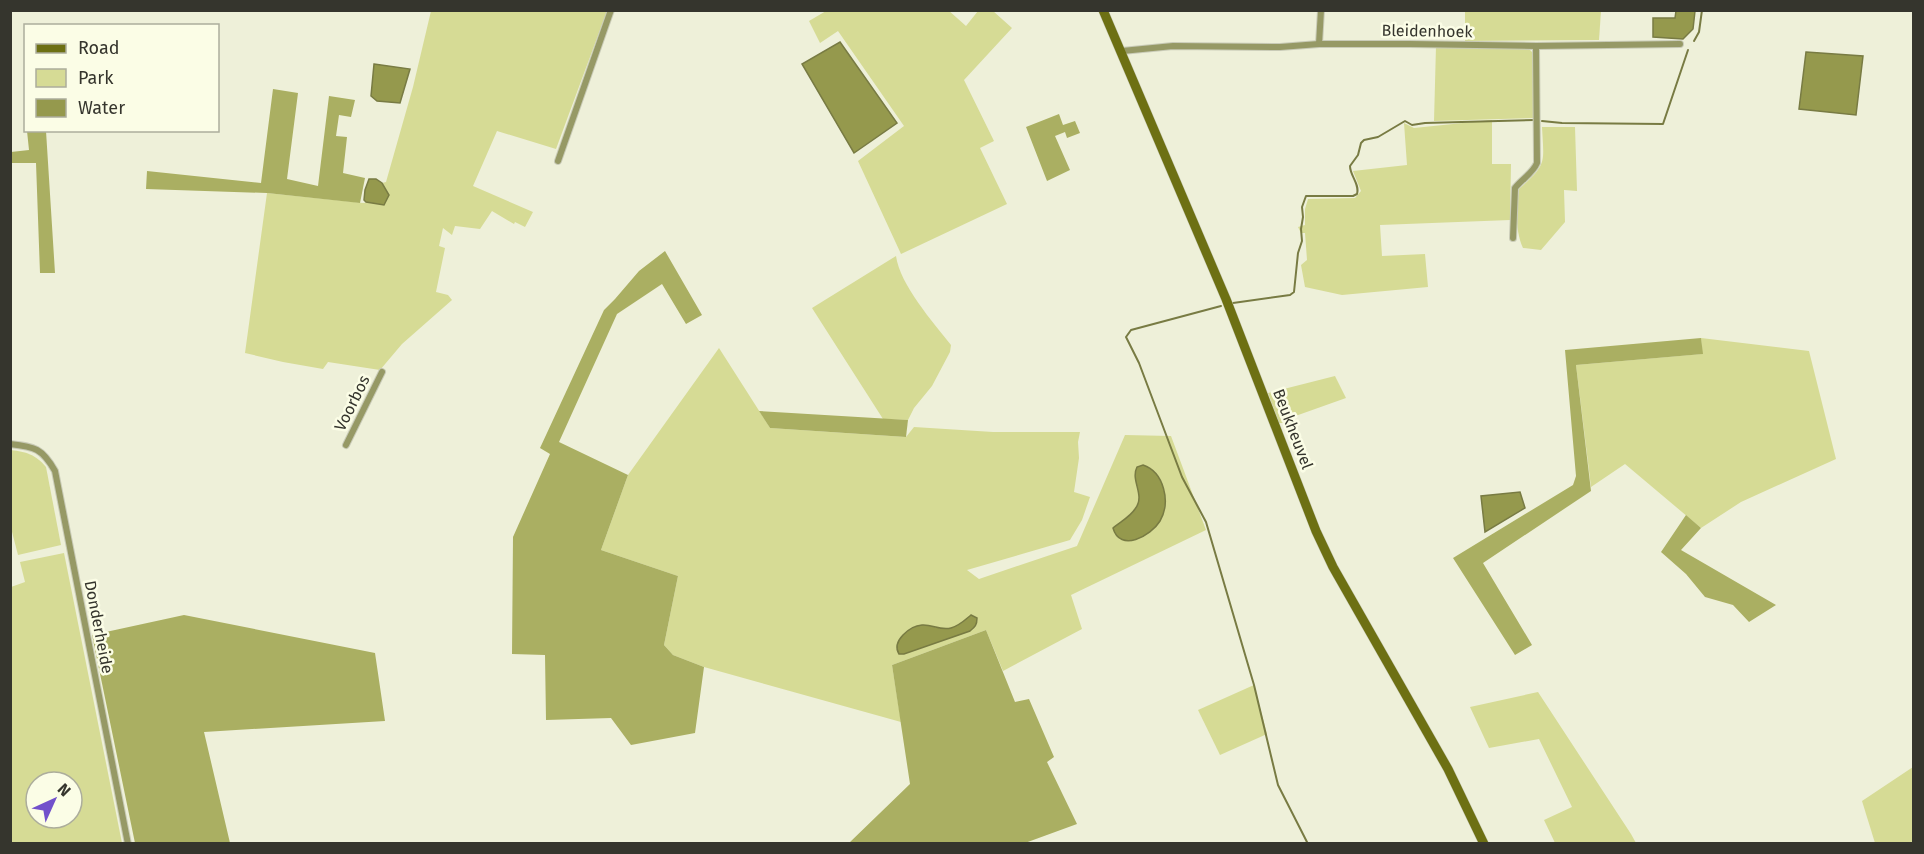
<svg xmlns="http://www.w3.org/2000/svg" width="1924" height="854" font-family="'Fira Sans',sans-serif">
  <rect width="100%" height="100%" fill="#eef0d9"/>
  <g fill="#d6db95" fill-rule="evenodd">
    <path d="M 948,10 L 966,26 L 978,11 L 993,11 L 1012,28 L 964,80 L 994,141 L 980,148 L 1007,204 L 901,254 L 858,161 L 904,126 L 838,31 L 820,43 L 809,21 L 826,11 Z"/>
    <path d="M 431,11 L 607,11 L 556,149 L 497,131 L 473,186 L 533,212 L 525,227 L 515,222 L 514,224 L 492,211 L 480,229 L 455,226 L 452,235 L 443,228 L 439,246 L 445,248 L 436,292 L 448,295 L 452,300 L 402,344 L 380,370 L 328,362 L 323,369 L 283,362 L 245,353 L 267,193 L 363,203 L 370,202 L 382,205 L 389,195 L 382,183 L 386,182 L 413,87 Z"/>
    <path d="M 1465,11 L 1601,11 L 1599,40 L 1465,41 Z"/>
    <path d="M 1436,46 L 1529,49 L 1534,54 L 1534,118 L 1434,121 Z"/>
    <path d="M 1492,120 L 1492,164 L 1511,164 L 1510,220 L 1380,225 L 1382,256 L 1425,254 L 1428,287 L 1342,295 L 1305,287 L 1301,265 L 1307,260 L 1305,233 L 1301,233 L 1298,227 L 1305,225 L 1305,209 L 1308,199 L 1355,198 L 1361,191 L 1353,171 L 1407,165 L 1404,123 L 1414,128 Z"/>
    <path d="M 1542,127 L 1575,127 L 1577,191 L 1564,190 L 1565,222 L 1541,250 L 1523,248 C 1515,230 1516,209 1519,189 C 1547,164 1544,164 1542,127 Z"/>
    <path d="M 896,256 C 900,285 933,322 951,345 L 950,352 L 932,386 L 914,408 L 908,420 L 883,419 L 812,308 Z"/>
    <path d="M 1701,338 L 1809,351 L 1836,459 L 1741,502 L 1701,528 L 1625,464 L 1591,487 L 1576,365 L 1702,354 Z"/>
    <path d="M 719,348 L 770,428 L 906,437 L 914,427 L 993,432 L 1080,432 L 1078,442 L 1079,458 L 1074,492 L 1090,497 L 1082,520 L 1070,540 L 967,570 L 979,579 L 1077,546 L 1125,435 L 1171,436 L 1206,530 L 1071,595 L 1082,629 L 1003,671 L 986,630 L 892,665 L 901,722 L 704,667 L 673,655 L 664,645 L 678,576 L 601,550 L 628,475 Z"/>
    <path d="M 1335,376 L 1346,398 L 1287,419 L 1288,423 L 1279,423 L 1268,393 Z"/>
    <path d="M 11,450 C 26,452 35,454 46,467 L 61,545 L 18,555 L 11,528 Z"/>
    <path d="M 64,553 L 122,843 L 11,843 L 11,587 L 25,582 L 20,562 ZM 36,782 L 72,782 L 72,818 L 36,818 Z"/>
    <path d="M 1254,685 L 1267,734 L 1220,755 L 1198,710 Z"/>
    <path d="M 1538,692 L 1631,834 L 1636,843 L 1555,843 L 1544,820 L 1572,807 L 1539,739 L 1489,748 L 1470,707 Z"/>
    <path d="M 1913,767 L 1913,843 L 1875,843 L 1862,801 Z"/>
  </g>
  <g fill="#aaaf62">
    <path d="M 273,89 L 298,93 L 287,179 L 318,186 L 329,96 L 355,100 L 351,117 L 339,115 L 336,136 L 347,137 L 343,173 L 365,178 L 360,203 L 267,193 L 146,189 L 147,171 L 261,183 Z"/>
    <path d="M 1059,114 L 1063,125 L 1075,121 L 1080,133 L 1067,138 L 1065,132 L 1055,136 L 1070,170 L 1047,181 L 1026,127 Z"/>
    <path d="M 27,131 L 46,131 L 55,273 L 40,273 L 36,163 L 11,163 L 11,152 L 29,150 Z"/>
    <path d="M 665,251 L 702,315 L 686,324 L 662,284 L 617,314 L 559,442 L 628,475 L 601,550 L 678,576 L 664,645 L 673,655 L 704,667 L 695,733 L 631,745 L 611,718 L 546,720 L 545,655 L 512,654 L 513,537 L 550,454 L 540,448 L 604,310 L 615,299 L 639,271 Z"/>
    <path d="M 1701,338 L 1703,354 L 1576,365 L 1591,491 L 1483,563 L 1532,645 L 1515,655 L 1453,558 L 1573,485 L 1576,476 L 1565,350 Z"/>
    <path d="M 759,411 L 908,420 L 906,437 L 770,428 Z"/>
    <path d="M 1686,515 L 1701,528 L 1681,550 L 1776,605 L 1749,622 L 1733,605 L 1705,597 L 1686,574 L 1661,552 Z"/>
    <path d="M 184,615 L 375,653 L 385,721 L 204,732 L 230,843 L 135,843 L 92,635 Z"/>
    <path d="M 986,630 L 1015,702 L 1029,699 L 1054,757 L 1047,762 L 1077,824 L 1025,843 L 849,843 L 910,784 L 892,665 Z"/>
  </g>
  <g fill="#95994d" stroke="#787b43" stroke-width="1.5">
    <path d="M 1676,11 L 1695,11 L 1693,29 L 1683,39 L 1653,37 L 1653,18 L 1675,18 Z"/>
    <path d="M 840,42 L 897,123 L 854,153 L 802,64 Z"/>
    <path d="M 1806,52 L 1863,56 L 1856,115 L 1799,109 Z"/>
    <path d="M 374,64 L 410,69 L 400,103 L 377,101 L 371,96 Z"/>
    <path d="M 369,179 L 376,179 L 382,183 L 389,195 L 384,205 L 366,202 L 364,200 L 365,190 Z"/>
    <path d="M 1143,465 C 1164,472 1171,502 1160,521 C 1151,536 1120,553 1113,528 C 1120,522 1130,517 1135,509 C 1146,495 1130,481 1137,467 Z"/>
    <path d="M 1520,492 L 1525,508 L 1485,532 L 1481,496 Z"/>
    <path d="M 971,615 L 977,618 C 977,625 975,627 970,631 L 904,654 L 899,654 C 891,641 910,626 922,625 C 932,624 940,631 951,628 C 959,626 965,620 971,615 Z"/>
  </g>
  <g fill="none" stroke-linecap="round" stroke-linejoin="round">
    <g stroke="#787b43" stroke-width="2">
      <path d="M 1694,41 L 1699,32 L 1702,10"/>
      <path d="M 1542,121 L 1562,123 L 1663,124 L 1688,50"/>
      <path d="M 1233,303 L 1290,295 L 1294,292 L 1298,253 L 1302,241 L 1301,229 L 1303,217 L 1302,207 L 1306,196 L 1353,196 L 1357,194 C 1360,184 1350,176 1350,166 L 1358,155 L 1361,143 L 1364,140 L 1378,137 L 1405,121 L 1412,125 L 1425,123 L 1534,120"/>
      <path d="M 1221,306 L 1131,330 L 1126,337 L 1139,363 L 1182,477 L 1206,522 L 1254,685 L 1278,785 L 1308,844"/>
    </g>
    <defs>
      <g id="street">
        <path d="M 1319,44 L 1321,10"/>
        <path d="M 1122,51 L 1173,46 L 1280,47 L 1319,44 L 1410,44 L 1536,46 L 1680,44"/>
        <path d="M 558,161 L 611,10"/>
        <path d="M 1513,238 L 1515,188 C 1522,179 1533,173 1537,163 L 1536,46"/>
        <path d="M 10,444 C 35,447 42,448 55,471 L 128,844"/>
        <path d="M 346,445 L 382,372"/>
      </g>
      <path id="secondary" d="M 1103,10 L 1226,299 L 1316,531 L 1333,567 L 1448,769 L 1484,844"/>
    </defs>
    <use href="#street" stroke="#c9cbb7" stroke-width="8"/>
    <use href="#secondary" stroke="#c9cbb7" stroke-width="10"/>
    <use href="#street" stroke="#969965" stroke-width="6"/>
    <use href="#secondary" stroke="#6d7013" stroke-width="9"/>
  </g>
  <g text-anchor="middle" dominant-baseline="central" stroke-width="5" stroke-linejoin="round" paint-order="stroke">
    <g font-size="16" fill="#35352d" stroke="#fbfde6">
      <text transform="translate(1427 31) rotate(1)">Bleidenhoek</text>
      <text transform="translate(352 403) rotate(-64)">Voorbos</text>
      <text transform="translate(1293 429) rotate(69)">Beukheuvel</text>
      <text transform="translate(99 627) rotate(79)">Donderheide</text>
    </g>
  </g>
  <rect width="1924" height="854" fill="none" stroke="#35352d" stroke-width="24"/>
  <rect x="24" y="24" width="195" height="108" fill="#fbfde6" stroke="#acad9c" stroke-width="1.5"/>
  <rect x="36" y="44" width="30" height="9" fill="#6d7013" stroke="#acad9c" stroke-width="1.5"/>
  <text x="78" y="54" font-size="18" fill="#35352d">Road</text>
  <rect x="36" y="69" width="30" height="18" fill="#d6db95" stroke="#acad9c" stroke-width="1.5"/>
  <text x="78" y="84" font-size="18" fill="#35352d">Park</text>
  <rect x="36" y="99" width="30" height="18" fill="#95994d" stroke="#acad9c" stroke-width="1.5"/>
  <text x="78" y="114" font-size="18" fill="#35352d">Water</text>
  <g transform="translate(54 800) rotate(45)"><circle r="28" fill="#fbfde6" stroke="#acad9c" stroke-width="1.5"/>
  <path d="M0-4.5L10 22L0 15L-10 22Z" fill="#7251cb"/>
  <text y="-9" font-size="16" font-weight="bold" text-anchor="middle" fill="#35352d">N</text>
  </g>
</svg>
